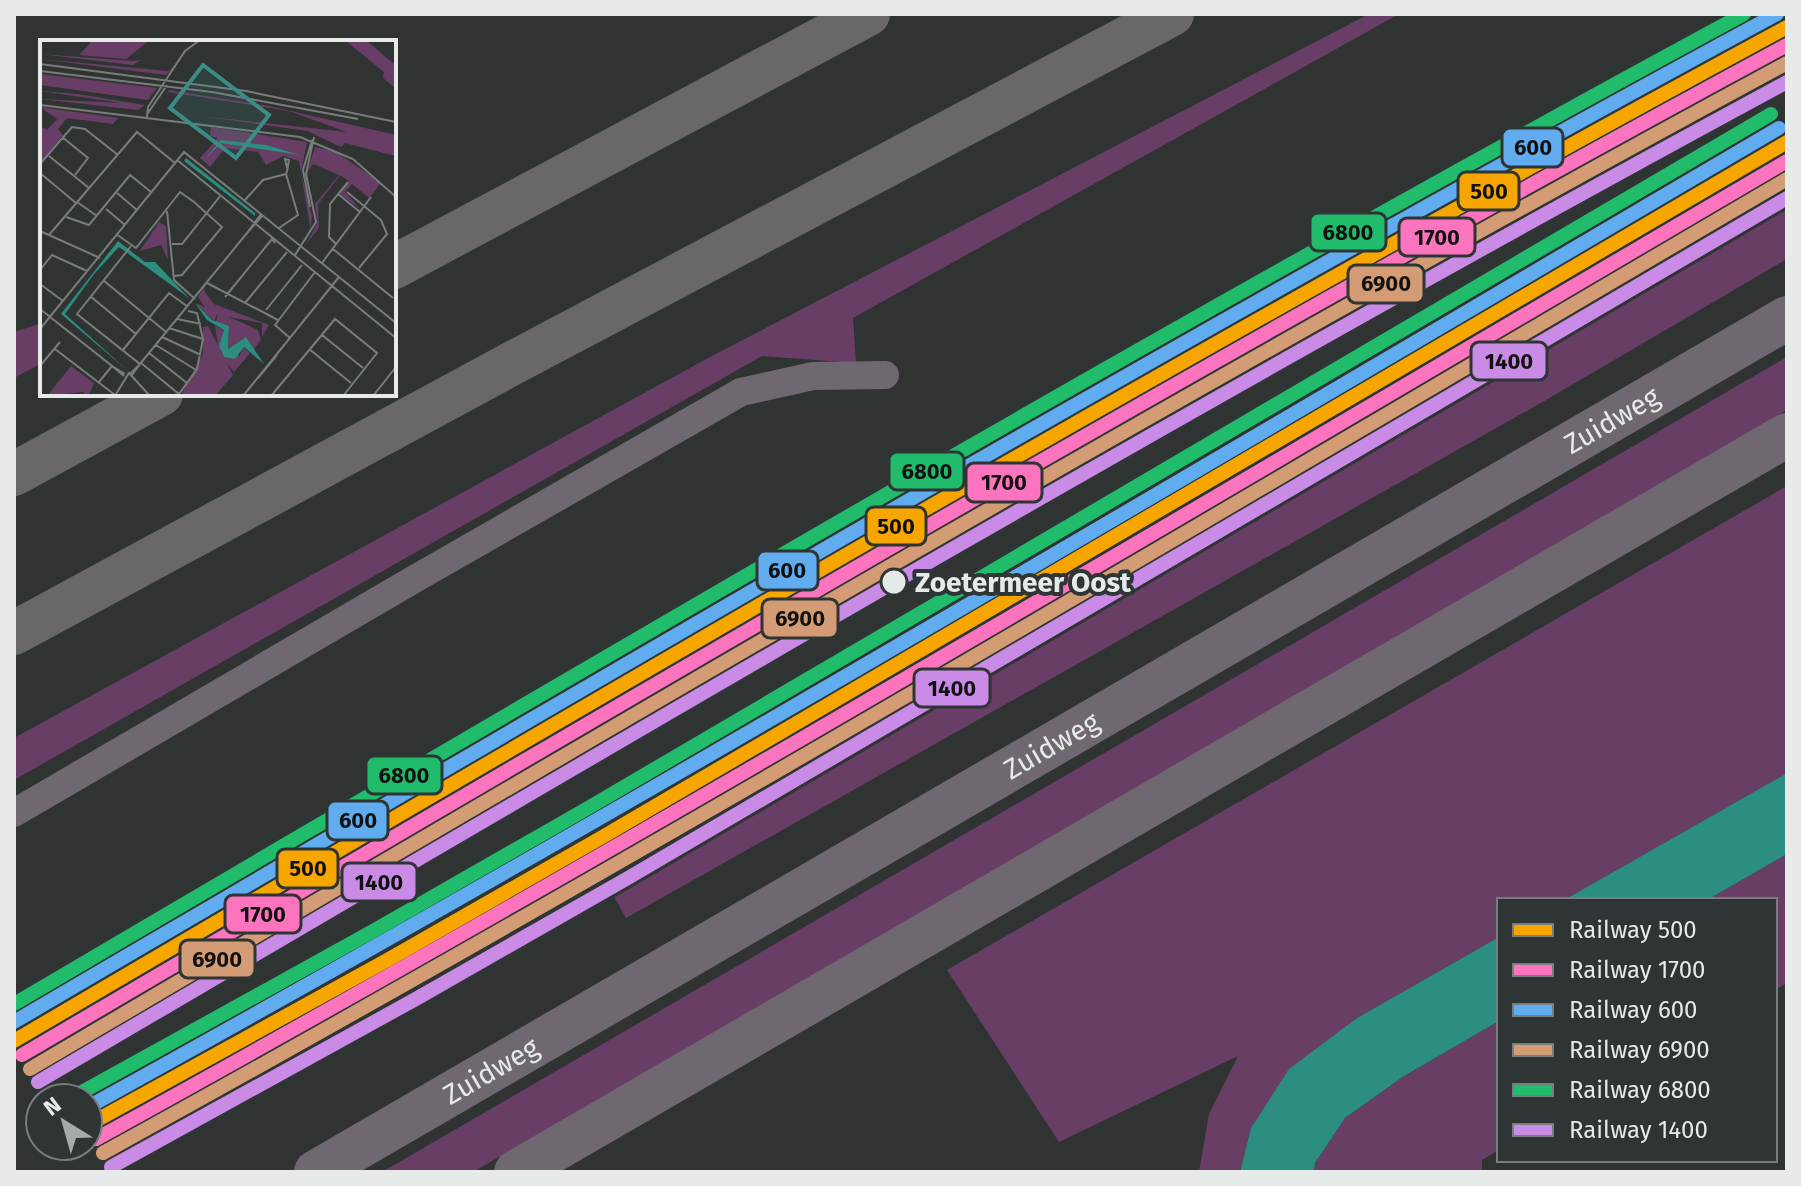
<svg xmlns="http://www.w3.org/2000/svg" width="1801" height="1186" font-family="'Fira Sans',sans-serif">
  <rect width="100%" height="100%" fill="#2f3433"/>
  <g fill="#683e66">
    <path d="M 1369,14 L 1399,14 L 853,318 L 856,363 L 762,356 L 14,780 L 14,738 L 710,357 Z"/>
    <path d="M 1787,175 L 1787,259 L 1546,400 L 626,918 L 606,883 L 801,769 Z"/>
    <path d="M 42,323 L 42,363 L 14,378 L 14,332 Z"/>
    <path d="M 1787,357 L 1787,410 L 473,1172 L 382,1172 Z"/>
    <path d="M 1787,486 L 1787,773 L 1564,900 L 1499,900 L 1499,937 L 1357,1018 L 1251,1128 L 1240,1172 L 1199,1172 L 1209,1114 L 1238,1056 L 1059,1142 L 947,970 Z"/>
    <path d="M 1787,854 L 1787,983 L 1775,990 L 1775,900 L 1707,900 Z"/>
    <path d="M 1499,1021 L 1499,1150 L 1482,1160 L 1482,1172 L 1314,1172 L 1315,1163 L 1345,1118 L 1404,1076 Z"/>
  </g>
  <g fill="#2c8d81">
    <path d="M 1787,773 L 1787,854 L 1707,900 L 1564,900 Z"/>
    <path d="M 1499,937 L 1499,1021 L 1404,1076 L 1345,1118 L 1315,1163 L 1314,1172 L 1240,1172 L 1251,1128 L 1289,1069 L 1357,1018 Z"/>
  </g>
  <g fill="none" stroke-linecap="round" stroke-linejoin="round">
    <path stroke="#706870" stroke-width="28" d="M 14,813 L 418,577 L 741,392 L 813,376 L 885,375"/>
    <g stroke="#706870" stroke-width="44">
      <path id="s1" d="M 316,1172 L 1787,318"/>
      <path d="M 516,1172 L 1787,435"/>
    </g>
    <g stroke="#6a676b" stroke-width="44">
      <path d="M 394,267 L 868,14"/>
      <path d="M 14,474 L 161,394"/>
      <path d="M 14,633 L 509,365 L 1172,14"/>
    </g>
    <defs>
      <g id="rail-1">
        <path d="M 14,1041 C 601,696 1188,351 1787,27"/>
        <path d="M 88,1125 L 391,958 L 604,836 L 1787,142"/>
      </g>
      <g id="rail-2">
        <path d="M 22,1055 C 607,712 1190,367 1787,45"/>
        <path d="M 96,1139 C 666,825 1225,490 1787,161"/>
      </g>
      <g id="rail-3">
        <path d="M 14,1022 C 598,680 1181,336 1777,14"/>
        <path d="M 88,1107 C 658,792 1217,458 1779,128"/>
      </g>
      <g id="rail-4">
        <path d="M 30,1069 C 612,727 1193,384 1787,63"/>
        <path d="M 103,1153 C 671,840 1228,507 1787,179"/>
      </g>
      <g id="rail-5">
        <path d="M 14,1004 C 587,667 1159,330 1744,14"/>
        <path d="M 73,1097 L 375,930 L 588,808 L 1771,114"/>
      </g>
      <g id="rail-6">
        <path d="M 38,1082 C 618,742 1196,401 1787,82"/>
        <path d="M 111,1167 L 414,1000 L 628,878 L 1787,198"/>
      </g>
    </defs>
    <use href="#rail-1" stroke="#2e3534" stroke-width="20"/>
    <use href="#rail-2" stroke="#2e3534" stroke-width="20"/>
    <use href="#rail-3" stroke="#2e3534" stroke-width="20"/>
    <use href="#rail-4" stroke="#2e3534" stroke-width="20"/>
    <use href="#rail-5" stroke="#2e3534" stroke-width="20"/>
    <use href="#rail-6" stroke="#2e3534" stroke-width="20"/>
    <use href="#rail-1" stroke="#f7a600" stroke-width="14"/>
    <use href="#rail-2" stroke="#fc73be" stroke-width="14"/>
    <use href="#rail-3" stroke="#60acee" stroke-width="14"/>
    <use href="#rail-4" stroke="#d39c74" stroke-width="14"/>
    <use href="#rail-5" stroke="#20bc6c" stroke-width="14"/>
    <use href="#rail-6" stroke="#ca8be6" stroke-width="14"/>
  </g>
  <circle fill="#e6ebea" stroke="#2e3534" stroke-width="3" cx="894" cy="582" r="13"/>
  <g text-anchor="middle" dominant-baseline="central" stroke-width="8" stroke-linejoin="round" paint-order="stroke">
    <g font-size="28" fill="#e6ebea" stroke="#2e3534">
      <text stroke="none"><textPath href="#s1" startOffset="1498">Zuidweg</textPath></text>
      <text stroke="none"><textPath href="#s1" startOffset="850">Zuidweg</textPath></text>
      <text stroke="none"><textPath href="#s1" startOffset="202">Zuidweg</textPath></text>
    </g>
    <g font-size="28" font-weight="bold" fill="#e6ebea" stroke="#2e3534" text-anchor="start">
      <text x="915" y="582">Zoetermeer Oost</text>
    </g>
  </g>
  <g transform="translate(40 40)">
    <rect width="356" height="356" fill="#2f3433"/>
    <path d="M 53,0 L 110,0 L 86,19 L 39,15 ZM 326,0 L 356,26 L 356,49 L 343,38 L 344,32 L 306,1 ZM 0,14 L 94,21 L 101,20 L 93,25 ZM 0,19 L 128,31 L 135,26 L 126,35 ZM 0,34 L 117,48 L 108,60 L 0,45 ZM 0,51 L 38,54 L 105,65 L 98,70 L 0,59 L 82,63 ZM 128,52 L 129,50 L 229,66 L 356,95 L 356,116 L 305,103 L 301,107 L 267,91 L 161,76 L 307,92 L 249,71 ZM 0,67 L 78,78 L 73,84 L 27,78 L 18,89 L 23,95 L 0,123 L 0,86 L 7,90 L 17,79 ZM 171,87 L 267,102 L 261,132 L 272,176 L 271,185 L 265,195 L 270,186 L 259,121 L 243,116 L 226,125 L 218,112 L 185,108 L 170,127 L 160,118 L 178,98 L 170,96 ZM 275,107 L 296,112 L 341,143 L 329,158 L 312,144 L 305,152 L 320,169 L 300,154 L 309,141 L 300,135 L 278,164 L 279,188 L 266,204 L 277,184 L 275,164 L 299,135 L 273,124 L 267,133 ZM 119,182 L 126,186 L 128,220 L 121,205 L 100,211 ZM 166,244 L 164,251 L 174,264 L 229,285 L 222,297 L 222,283 L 189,277 L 218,290 L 221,300 L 213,310 L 206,297 L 188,309 L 189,286 L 176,282 L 178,273 L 174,281 L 155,263 L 165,267 L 158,257 ZM 168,286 L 193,335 L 175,356 L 145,356 L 142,353 L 163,314 L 163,287 ZM 175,286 L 184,290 L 181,313 L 200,315 L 203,307 L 210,313 L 194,332 L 179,313 ZM 31,326 L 54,343 L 51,351 L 47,356 L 43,352 L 7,356 Z" fill="#683e66"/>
    <path d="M 181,100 L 226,105 L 260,115 L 181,103 L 165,119 ZM 146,118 L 215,173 L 215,176 L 144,121 ZM 78,201 L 105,222 L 115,222 L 149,258 L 79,207 L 54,234 L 25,274 L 87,330 L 21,274 ZM 155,263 L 172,280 L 189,286 L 188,309 L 206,297 L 224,324 L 204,307 L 195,319 L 184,317 L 179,306 L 184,290 L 167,280 Z" fill="#2c8d81"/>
    <path fill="none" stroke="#787d7c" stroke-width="2" d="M 0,24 L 206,51 L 356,82M 0,31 L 172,52 L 318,79M 0,65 L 260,97 L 313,119 L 356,157M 108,73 L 127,45M 107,77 L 108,67 L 145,11 L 160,0M 22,97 L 48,118 L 35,135M 9,116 L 49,148M 137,120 L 356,298M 0,124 L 32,87 L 45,89 L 78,115M 0,133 L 36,163M 307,152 L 341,180 L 347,194 L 319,228M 77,153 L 97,170M 298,154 L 320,172M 205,160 L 223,140 L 246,134M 37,162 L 57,176M 270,167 L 263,130 L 272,100M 66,169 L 85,185M 127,171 L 134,240 L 155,259M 221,174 L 207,193 L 223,175M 26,177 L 49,185 L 90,135 L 111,152M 239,188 L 258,175 L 246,134 L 247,131 L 249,120 L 245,119 L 247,128M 0,191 L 60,218M 76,194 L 96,208 L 140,152 L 154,162 L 182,187 L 142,235 L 134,236M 9,195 L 97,92 L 135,123M 132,204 L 142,204 L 181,155M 296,204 L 289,197 L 290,164 L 308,142M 91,206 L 37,274 L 100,324 L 207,193M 293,209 L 353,258M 255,215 L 276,182 L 266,134 L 274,97M 282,223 L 331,157M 0,230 L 12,215 L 47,231M 63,240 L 126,292M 167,243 L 238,280M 0,244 L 23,261M 50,256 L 96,294M 185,257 L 232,199 L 235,203M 205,263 L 247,212M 0,269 L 72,326 L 59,342M 226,270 L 262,225M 137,279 L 161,284M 129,288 L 163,299M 0,289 L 144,112 L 356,283M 282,295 L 323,328M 122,297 L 161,315M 250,298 L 235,285 L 275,232M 116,305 L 156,330M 15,309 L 75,355M 269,309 L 311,343M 83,310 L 129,253 L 148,267M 109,313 L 147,343M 101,323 L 139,354 L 157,329 L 163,299 L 157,273 L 148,271M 0,326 L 20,302M 90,334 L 100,324 L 92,335M 84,336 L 72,326 L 85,334M 218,338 L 237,315M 76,354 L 89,333 L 110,356M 203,356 L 299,237M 231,356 L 295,279 L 337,313 L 303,356M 333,356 L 356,327"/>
    <path fill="#3a8d87" fill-opacity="0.15" stroke="#3a8d87" stroke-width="4" d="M 163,25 L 229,75 L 196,118 L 130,68 Z"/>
    <rect width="356" height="356" fill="none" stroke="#e6ebea" stroke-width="4"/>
  </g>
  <g stroke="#2e3534" stroke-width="3">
    <rect x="1502" y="128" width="61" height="39" rx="8" fill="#60acee"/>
    <rect x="1458" y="172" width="61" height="38" rx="8" fill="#f7a600"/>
    <rect x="1310" y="213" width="76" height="38" rx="8" fill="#20bc6c"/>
    <rect x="1399" y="218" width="76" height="38" rx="8" fill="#fc73be"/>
    <rect x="1348" y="265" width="76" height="38" rx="8" fill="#d39c74"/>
    <rect x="1471" y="342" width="76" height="38" rx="8" fill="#ca8be6"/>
    <rect x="889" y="452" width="75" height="38" rx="8" fill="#20bc6c"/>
    <rect x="966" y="463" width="76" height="39" rx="8" fill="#fc73be"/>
    <rect x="866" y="507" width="60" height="38" rx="8" fill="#f7a600"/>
    <rect x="757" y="551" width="61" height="39" rx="8" fill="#60acee"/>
    <rect x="762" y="599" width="76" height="39" rx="8" fill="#d39c74"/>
    <rect x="914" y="669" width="76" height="38" rx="8" fill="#ca8be6"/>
    <rect x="366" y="756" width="76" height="38" rx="8" fill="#20bc6c"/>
    <rect x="327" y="801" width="61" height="39" rx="8" fill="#60acee"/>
    <rect x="277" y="849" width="61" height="39" rx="8" fill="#f7a600"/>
    <rect x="342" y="863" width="75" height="38" rx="8" fill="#ca8be6"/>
    <rect x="225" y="895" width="76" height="38" rx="8" fill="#fc73be"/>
    <rect x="180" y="940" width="75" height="38" rx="8" fill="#d39c74"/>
  </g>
  <g font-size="22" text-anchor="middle" font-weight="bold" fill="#111">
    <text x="1533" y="155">600</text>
    <text x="1489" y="199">500</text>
    <text x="1348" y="240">6800</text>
    <text x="1437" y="245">1700</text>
    <text x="1386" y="291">6900</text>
    <text x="1509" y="369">1400</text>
    <text x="927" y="479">6800</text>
    <text x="1004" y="490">1700</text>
    <text x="896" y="534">500</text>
    <text x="787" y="578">600</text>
    <text x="800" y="626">6900</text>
    <text x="952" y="696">1400</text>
    <text x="404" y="783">6800</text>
    <text x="358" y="828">600</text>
    <text x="308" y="876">500</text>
    <text x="379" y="890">1400</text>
    <text x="263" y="922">1700</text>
    <text x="217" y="967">6900</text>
  </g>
  <rect width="1801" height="1186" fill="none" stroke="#e6ebea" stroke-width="32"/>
  <rect x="1497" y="898" width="280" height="264" fill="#2e3534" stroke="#787e7d" stroke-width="2"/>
  <rect x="1513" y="924" width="40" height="12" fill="#f7a600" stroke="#787e7d" stroke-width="2"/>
  <text x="1569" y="938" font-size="24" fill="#e6ebea">Railway 500</text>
  <rect x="1513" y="964" width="40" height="12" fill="#fc73be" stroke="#787e7d" stroke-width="2"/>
  <text x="1569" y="978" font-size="24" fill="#e6ebea">Railway 1700</text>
  <rect x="1513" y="1004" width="40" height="12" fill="#60acee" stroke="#787e7d" stroke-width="2"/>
  <text x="1569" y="1018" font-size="24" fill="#e6ebea">Railway 600</text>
  <rect x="1513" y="1044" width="40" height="12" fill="#d39c74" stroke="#787e7d" stroke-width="2"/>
  <text x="1569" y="1058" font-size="24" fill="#e6ebea">Railway 6900</text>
  <rect x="1513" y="1084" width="40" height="12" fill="#20bc6c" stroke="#787e7d" stroke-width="2"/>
  <text x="1569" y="1098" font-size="24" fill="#e6ebea">Railway 6800</text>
  <rect x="1513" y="1124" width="40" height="12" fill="#ca8be6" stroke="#787e7d" stroke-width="2"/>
  <text x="1569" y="1138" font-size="24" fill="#e6ebea">Railway 1400</text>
  <g transform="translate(64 1122) rotate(323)"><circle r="38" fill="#2e3534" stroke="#787e7d" stroke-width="2"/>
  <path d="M0-6L14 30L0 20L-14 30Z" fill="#a6abaa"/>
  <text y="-12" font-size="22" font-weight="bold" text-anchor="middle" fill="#e6ebea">N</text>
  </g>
</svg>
